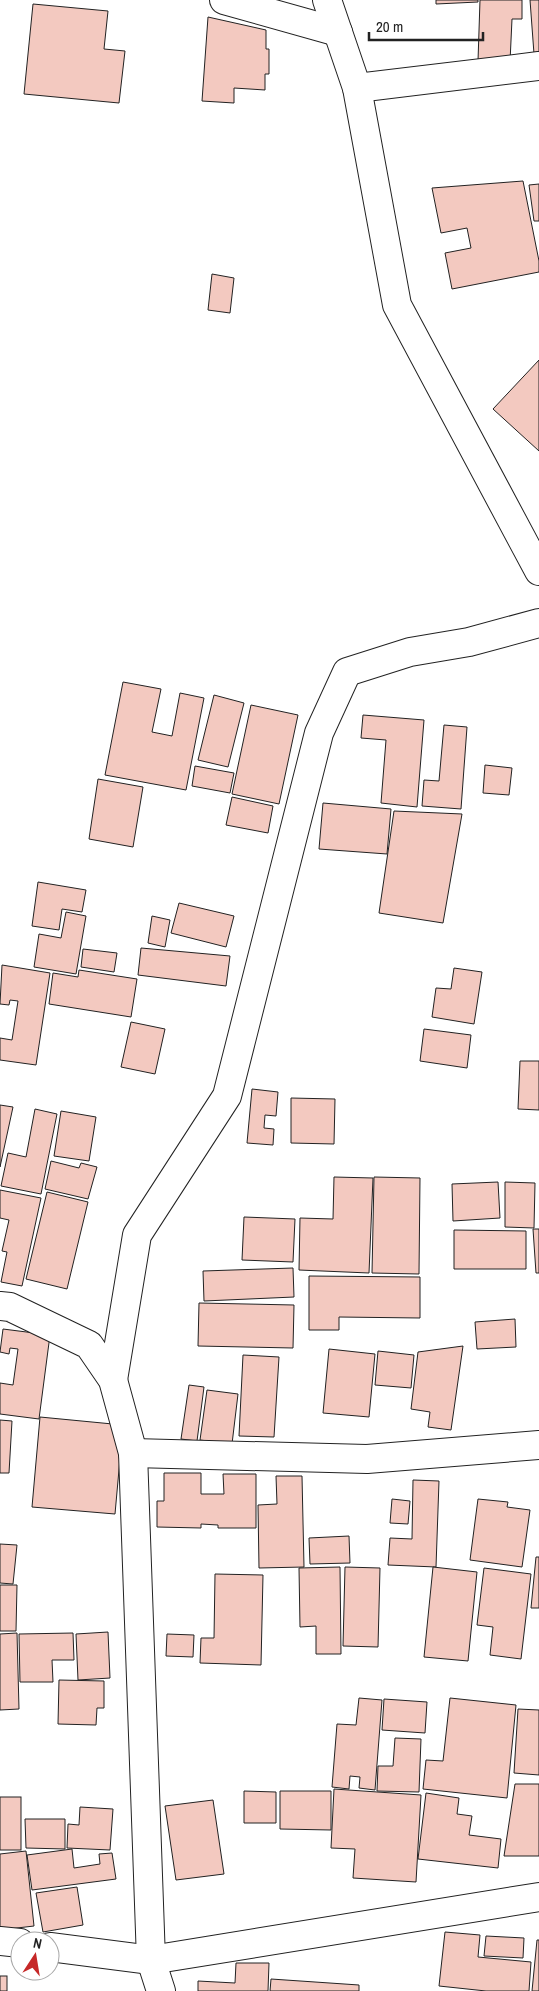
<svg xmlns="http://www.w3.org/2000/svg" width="539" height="1991" font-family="'Archivo Narrow',sans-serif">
  <rect width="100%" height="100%" fill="#fff"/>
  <g fill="#f3c9c0" stroke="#222">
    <path d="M 436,0 L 478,0 L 478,2 L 436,4 Z"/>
    <path d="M 480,0 L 522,0 L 522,19 L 512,19 L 510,62 L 478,61 Z"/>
    <path d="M 530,0 L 539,0 L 539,54 L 534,54 Z"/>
    <path d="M 33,4 L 108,11 L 104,49 L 125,51 L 119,103 L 24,94 Z"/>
    <path d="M 208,17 L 266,30 L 266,49 L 269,49 L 269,74 L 265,74 L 265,90 L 234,88 L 234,103 L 202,101 Z"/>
    <path d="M 523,181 L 539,261 L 539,272 L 452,289 L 445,253 L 471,248 L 467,228 L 441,233 L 432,188 Z"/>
    <path d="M 539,184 L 539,221 L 534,221 L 529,185 Z"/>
    <path d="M 212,274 L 234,278 L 230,313 L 208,310 Z"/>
    <path d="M 539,360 L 539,451 L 493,409 Z"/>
    <path d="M 123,682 L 161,689 L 152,732 L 172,736 L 180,693 L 204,698 L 186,790 L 105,775 Z"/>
    <path d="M 214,695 L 244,703 L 228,767 L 198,760 Z"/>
    <path d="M 251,705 L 298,715 L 279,804 L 232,794 Z"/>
    <path d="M 363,715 L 424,720 L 417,807 L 381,803 L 386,740 L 361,738 Z"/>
    <path d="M 444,725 L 467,727 L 461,809 L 422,806 L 424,780 L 439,781 Z"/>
    <path d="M 485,765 L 512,768 L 509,795 L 483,793 Z"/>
    <path d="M 195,766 L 234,773 L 230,793 L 192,786 Z"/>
    <path d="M 98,779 L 143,787 L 133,847 L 89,839 Z"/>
    <path d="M 232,797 L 273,806 L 268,833 L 226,825 Z"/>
    <path d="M 323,803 L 391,809 L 387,854 L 319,849 Z"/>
    <path d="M 394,811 L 462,814 L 443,923 L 379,913 Z"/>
    <path d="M 38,882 L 86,890 L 82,912 L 62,909 L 59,930 L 32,926 Z"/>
    <path d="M 179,903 L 234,916 L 226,947 L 171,933 Z"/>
    <path d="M 66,912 L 86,916 L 76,974 L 34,967 L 39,934 L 61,938 Z"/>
    <path d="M 152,916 L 170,920 L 165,947 L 148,943 Z"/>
    <path d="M 141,948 L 230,956 L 226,986 L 138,975 Z"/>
    <path d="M 83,949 L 117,953 L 114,972 L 81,967 Z"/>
    <path d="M 2,965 L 50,973 L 36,1065 L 0,1060 L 0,1038 L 12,1040 L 18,1001 L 10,1000 L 9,1005 L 0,1004 Z"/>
    <path d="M 454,968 L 482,972 L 474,1024 L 432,1017 L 436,988 L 451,989 Z"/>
    <path d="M 79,970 L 137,979 L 131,1017 L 49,1004 L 53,973 L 78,977 Z"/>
    <path d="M 131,1022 L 165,1029 L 155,1074 L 121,1067 Z"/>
    <path d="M 424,1029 L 471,1035 L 467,1068 L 420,1061 Z"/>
    <path d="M 520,1061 L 539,1061 L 539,1110 L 518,1109 Z"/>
    <path d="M 252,1089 L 278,1092 L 276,1116 L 265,1115 L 264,1128 L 274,1129 L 273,1145 L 247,1143 Z"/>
    <path d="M 291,1098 L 335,1099 L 334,1144 L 291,1143 Z"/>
    <path d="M 0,1105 L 13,1107 L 0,1167 Z"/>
    <path d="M 35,1109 L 57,1114 L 41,1194 L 1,1186 L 8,1153 L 26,1157 Z"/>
    <path d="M 61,1111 L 96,1117 L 89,1161 L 54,1156 Z"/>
    <path d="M 51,1161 L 79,1168 L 81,1163 L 97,1167 L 88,1199 L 45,1189 Z"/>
    <path d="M 334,1177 L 373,1178 L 369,1273 L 299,1270 L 300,1218 L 333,1219 Z"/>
    <path d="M 374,1177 L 420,1178 L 419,1274 L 372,1273 Z"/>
    <path d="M 498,1182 L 500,1218 L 453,1221 L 452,1184 Z"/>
    <path d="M 505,1182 L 535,1183 L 534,1228 L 505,1227 Z"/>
    <path d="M 0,1190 L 41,1198 L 22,1286 L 1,1282 L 7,1252 L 2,1251 L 9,1220 L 0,1218 Z"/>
    <path d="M 47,1192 L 88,1202 L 67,1289 L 26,1279 Z"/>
    <path d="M 244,1217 L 295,1219 L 293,1262 L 242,1260 Z"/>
    <path d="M 533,1229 L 539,1229 L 539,1273 L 536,1273 Z"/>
    <path d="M 454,1230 L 526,1231 L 526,1269 L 454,1269 Z"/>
    <path d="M 293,1268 L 294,1297 L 204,1301 L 203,1271 Z"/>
    <path d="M 309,1276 L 420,1277 L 420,1318 L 339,1317 L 339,1330 L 309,1330 Z"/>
    <path d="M 199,1303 L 294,1305 L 293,1348 L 198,1346 Z"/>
    <path d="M 515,1319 L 516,1347 L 477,1349 L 475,1322 Z"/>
    <path d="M 3,1329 L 50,1335 L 39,1419 L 0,1414 L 0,1383 L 13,1385 L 18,1349 L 10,1348 L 9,1354 L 0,1352 Z"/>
    <path d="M 463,1346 L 451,1430 L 428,1427 L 430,1412 L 411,1409 L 418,1352 Z"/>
    <path d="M 329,1349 L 375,1354 L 369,1417 L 323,1413 Z"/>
    <path d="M 378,1351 L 414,1355 L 411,1388 L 375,1385 Z"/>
    <path d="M 243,1355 L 279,1357 L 274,1437 L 239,1436 Z"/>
    <path d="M 189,1385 L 204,1387 L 197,1441 L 181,1439 Z"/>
    <path d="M 207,1390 L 238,1394 L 232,1444 L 200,1440 Z"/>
    <path d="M 40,1417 L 123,1425 L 115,1514 L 32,1507 Z"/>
    <path d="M 0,1420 L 12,1421 L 9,1473 L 0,1473 Z"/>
    <path d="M 164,1473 L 201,1473 L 201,1494 L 224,1494 L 223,1474 L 256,1474 L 256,1528 L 218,1528 L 218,1525 L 201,1524 L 201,1528 L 157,1527 L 157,1501 L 164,1501 Z"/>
    <path d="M 276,1476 L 302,1476 L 304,1567 L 259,1568 L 258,1505 L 277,1504 Z"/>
    <path d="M 413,1480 L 439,1481 L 436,1567 L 388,1565 L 390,1538 L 412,1539 Z"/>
    <path d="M 392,1499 L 410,1501 L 408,1524 L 390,1523 Z"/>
    <path d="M 478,1499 L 508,1502 L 507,1507 L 530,1510 L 522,1567 L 470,1560 Z"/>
    <path d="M 349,1536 L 350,1563 L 310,1564 L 309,1538 Z"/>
    <path d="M 0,1544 L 17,1545 L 13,1584 L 0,1583 Z"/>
    <path d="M 536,1557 L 539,1557 L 539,1608 L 531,1608 Z"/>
    <path d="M 340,1567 L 341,1654 L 316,1654 L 316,1626 L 300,1627 L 299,1568 Z"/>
    <path d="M 345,1567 L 380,1568 L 378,1647 L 343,1646 Z"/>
    <path d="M 433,1567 L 477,1572 L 468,1661 L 424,1657 Z"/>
    <path d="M 484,1568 L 531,1574 L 521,1659 L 490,1655 L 493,1627 L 477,1625 Z"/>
    <path d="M 215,1574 L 263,1575 L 261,1665 L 200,1663 L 201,1638 L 214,1638 Z"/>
    <path d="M 0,1585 L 17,1585 L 16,1631 L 0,1631 Z"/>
    <path d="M 108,1632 L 110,1678 L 78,1680 L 76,1634 Z"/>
    <path d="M 17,1633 L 19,1709 L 0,1710 L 0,1634 Z"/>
    <path d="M 73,1633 L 74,1660 L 52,1660 L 53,1682 L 20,1682 L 19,1634 Z"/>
    <path d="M 167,1634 L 194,1635 L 193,1657 L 166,1656 Z"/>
    <path d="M 59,1680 L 104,1681 L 104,1708 L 97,1708 L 96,1725 L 58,1724 Z"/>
    <path d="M 359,1698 L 382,1700 L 375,1790 L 359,1788 L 360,1777 L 350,1776 L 349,1789 L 332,1787 L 337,1724 L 356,1725 Z"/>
    <path d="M 450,1698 L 516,1705 L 507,1798 L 423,1789 L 426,1760 L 443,1761 Z"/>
    <path d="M 384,1699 L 427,1702 L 425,1733 L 382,1730 Z"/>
    <path d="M 518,1709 L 539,1710 L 539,1775 L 514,1773 Z"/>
    <path d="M 395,1738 L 421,1739 L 419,1792 L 377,1791 L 378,1766 L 393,1766 Z"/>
    <path d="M 515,1784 L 539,1784 L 539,1856 L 504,1856 Z"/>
    <path d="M 334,1789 L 421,1795 L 416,1882 L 353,1878 L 355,1849 L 331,1848 Z"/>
    <path d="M 244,1791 L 276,1792 L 276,1823 L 244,1823 Z"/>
    <path d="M 280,1791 L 331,1791 L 331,1830 L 280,1829 Z"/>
    <path d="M 426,1793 L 459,1798 L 457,1814 L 472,1816 L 469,1835 L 501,1839 L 498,1868 L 418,1859 Z"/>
    <rect x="0" y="1797" width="21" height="53"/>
    <path d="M 213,1800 L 224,1874 L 176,1880 L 165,1806 Z"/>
    <path d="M 80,1807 L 113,1809 L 110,1850 L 67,1848 L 68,1824 L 79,1825 Z"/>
    <path d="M 25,1819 L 65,1819 L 65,1849 L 26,1848 Z"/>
    <path d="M 72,1849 L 74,1868 L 100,1864 L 99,1854 L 112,1853 L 116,1879 L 32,1890 L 27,1855 Z"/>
    <path d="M 26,1851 L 34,1926 L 0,1930 L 0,1854 Z"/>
    <path d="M 77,1887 L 83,1925 L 43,1932 L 36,1893 Z"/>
    <path d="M 445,1932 L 480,1935 L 478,1957 L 531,1962 L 529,1991 L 486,1991 L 439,1986 Z"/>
    <path d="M 486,1936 L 524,1938 L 523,1958 L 484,1956 Z"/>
    <path d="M 537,1940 L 539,1940 L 539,1991 L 532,1991 Z"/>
    <path d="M 236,1963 L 269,1963 L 268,1991 L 198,1991 L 198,1981 L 235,1983 Z"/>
    <rect x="0" y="1976" width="7" height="15"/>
    <path d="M 271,1979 L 359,1985 L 359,1991 L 270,1991 Z"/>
  </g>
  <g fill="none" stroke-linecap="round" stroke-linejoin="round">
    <defs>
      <g id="minor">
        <path d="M 224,0 L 338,32"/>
        <path d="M 327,0 L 357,88 L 397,305 L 539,571"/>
        <path d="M 357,88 L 539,66"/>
        <path d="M 0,1306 L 10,1307 L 89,1345 L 113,1380 L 133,1453 L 151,1960 L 161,1991"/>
        <path d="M 113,1380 L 137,1235 L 227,1096 L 319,733 L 347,672 L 410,652 L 469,642 L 539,623"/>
        <path d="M 133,1453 L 367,1459 L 539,1445"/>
        <path d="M 0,1941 L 20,1943"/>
        <path d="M 50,1947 L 151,1960 L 539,1897"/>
      </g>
    </defs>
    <use href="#minor" stroke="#222" stroke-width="30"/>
    <use href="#minor" stroke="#fff" stroke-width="28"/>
  </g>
  <g transform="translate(35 1956) rotate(12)"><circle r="24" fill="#ffffff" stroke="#a7a7a7"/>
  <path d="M0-4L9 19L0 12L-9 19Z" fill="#c62828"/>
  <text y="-8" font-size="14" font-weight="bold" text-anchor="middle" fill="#222222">N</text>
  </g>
  <path d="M369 32v8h114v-8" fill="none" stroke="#222222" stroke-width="2.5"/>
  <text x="376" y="32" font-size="15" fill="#222222" stroke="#ffffff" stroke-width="4" paint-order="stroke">20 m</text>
</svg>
